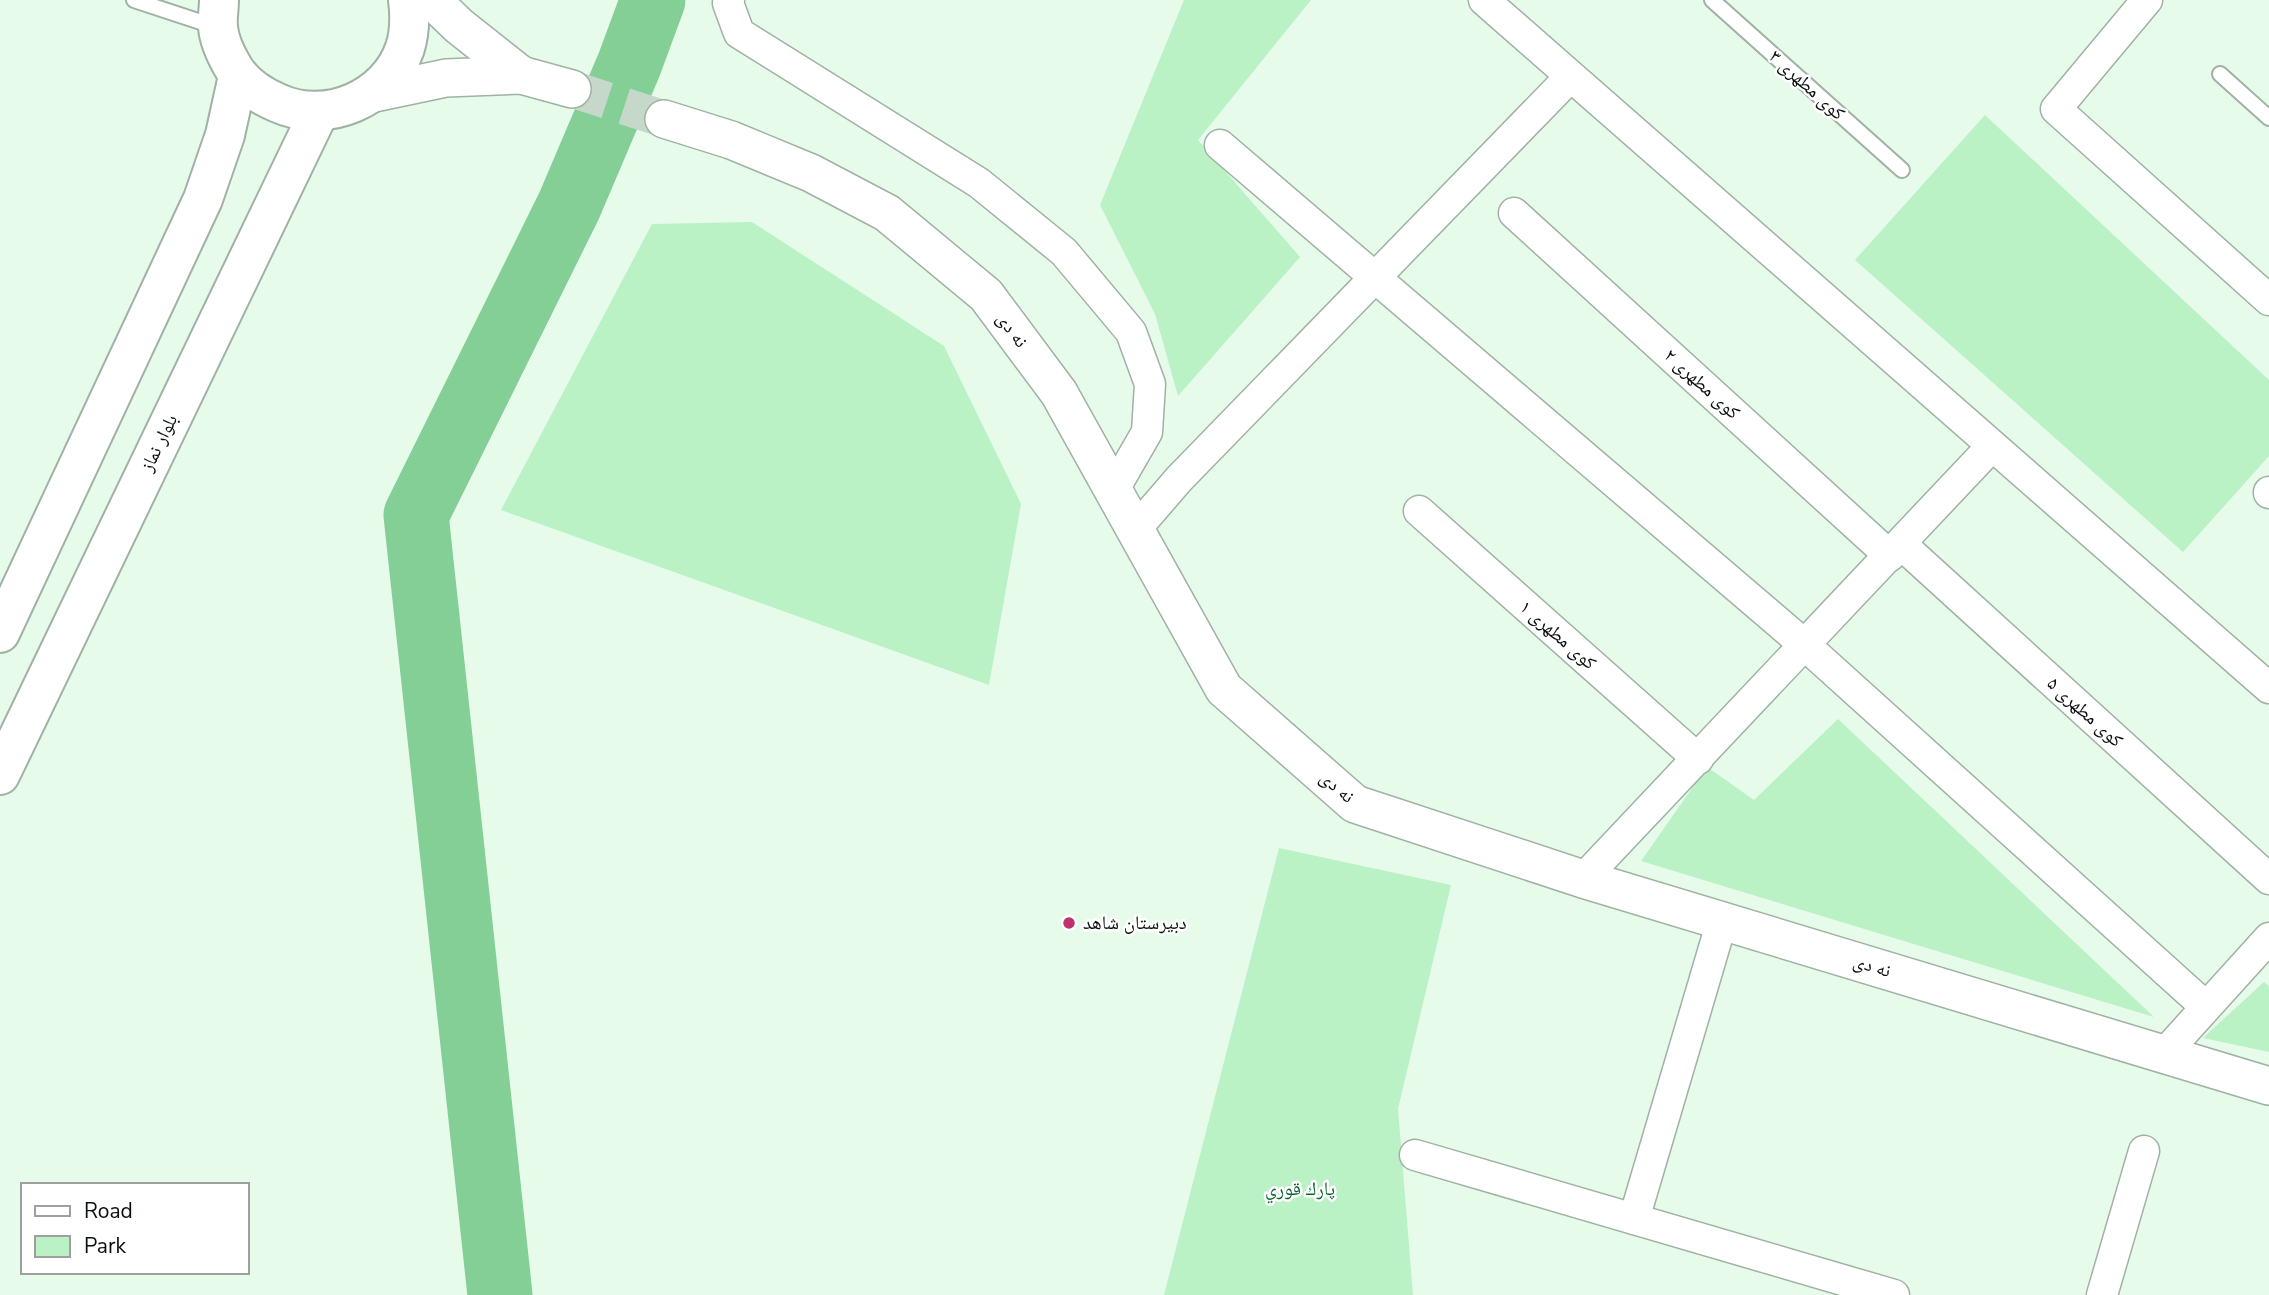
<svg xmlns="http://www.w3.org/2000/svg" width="2269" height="1295" font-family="'Nunito Sans','Noto Naskh Arabic',sans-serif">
  <rect width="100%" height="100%" fill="#e7fbeb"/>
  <g fill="#baf1c5">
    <path d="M 1184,0 L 1311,0 L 1198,140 L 1300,257 L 1178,396 L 1155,314 L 1100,205 Z"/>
    <path d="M 1985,115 L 2269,380 L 2269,456 L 2183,552 L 1855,260 Z"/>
    <path d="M 752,222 L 944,346 L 1021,504 L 989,685 L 501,510 L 652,224 Z"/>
    <path d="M 1838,719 L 2154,1017 L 1641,861 L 1707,767 L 1754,800 Z"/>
    <path d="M 1279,848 L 1451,885 L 1398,1109 L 1413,1295 L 1164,1295 Z"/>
    <path d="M 2264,982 L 2269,986 L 2269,1052 L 2203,1038 Z"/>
  </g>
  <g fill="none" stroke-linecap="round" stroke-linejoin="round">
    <path stroke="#84cf96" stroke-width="65" d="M 500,1295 L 416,515 L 569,206 L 629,65 L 653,0"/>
    <path stroke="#c6d8ca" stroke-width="37" stroke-dasharray="37 18" stroke-linecap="butt" d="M 572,89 L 664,119"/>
    <defs>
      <g id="service">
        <path d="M 134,0 L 216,27"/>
        <path d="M 1712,0 L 1902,170"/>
        <path d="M 2220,74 L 2269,118"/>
      </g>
      <g id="minor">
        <path d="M 729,0 L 728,3 L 739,33 L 979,183 L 1064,252 L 1131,332 L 1150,384 L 1147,432 L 1113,491"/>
        <path d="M 1484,0 L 2269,688"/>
        <path d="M 2147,0 L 2056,109 L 2269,300"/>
        <path d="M 1220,145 L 1806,646 L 2206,1007"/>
        <path d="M 1514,213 L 1890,556"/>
        <path d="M 2269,492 L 2269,493"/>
        <path d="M 1419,511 L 1698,759"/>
        <path d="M 1135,530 L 1179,479 L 1570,77"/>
        <path d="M 1901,544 L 2269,879"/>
        <path d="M 1583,879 L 1992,446"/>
        <path d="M 2164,1054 L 2269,938"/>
        <path d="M 1415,1155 L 1894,1295"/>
        <path d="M 1634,1219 L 1722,921"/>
        <path d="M 2102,1295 L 2144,1151"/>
      </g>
      <g id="tertiary">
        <path d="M 521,75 L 572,89"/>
        <path d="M 370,94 L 446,78 L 521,75 L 459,26 L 432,0"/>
        <path d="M 664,119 L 731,140 L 811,173 L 887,213 L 986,295 L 1059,393 L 1224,689 L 1355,804 L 1583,879 L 2269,1086"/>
      </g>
      <g id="secondary">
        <path d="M 219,0 C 219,9 217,18 218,27 C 219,41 226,55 233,67 C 243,84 259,95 278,103 C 326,125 388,99 405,48 C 410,32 410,16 408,0"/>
        <path d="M 0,633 L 203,199 L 225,135 L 238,76"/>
        <path d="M 0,775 L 319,112"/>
      </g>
    </defs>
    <use href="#service" stroke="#9fb2a3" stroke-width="18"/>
    <use href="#minor" stroke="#9fb2a3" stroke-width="33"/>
    <use href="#tertiary" stroke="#9fb2a3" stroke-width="40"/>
    <use href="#secondary" stroke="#9fb2a3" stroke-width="42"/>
    <use href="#service" stroke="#fff" stroke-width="14"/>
    <use href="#minor" stroke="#fff" stroke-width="30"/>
    <use href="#tertiary" stroke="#fff" stroke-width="37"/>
    <use href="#secondary" stroke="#fff" stroke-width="38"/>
  </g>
  <circle fill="#be336b" stroke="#fff" stroke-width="2.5" cx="1069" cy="923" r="7"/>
  <g text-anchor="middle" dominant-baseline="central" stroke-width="5" stroke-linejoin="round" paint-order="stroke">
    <g font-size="19" fill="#0a110c" stroke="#fff">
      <text transform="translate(1807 85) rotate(42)">کوی مطهری ۳</text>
      <text transform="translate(1012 330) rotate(53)">نه دی</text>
      <text transform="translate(1702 384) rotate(42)">کوی مطهری ۲</text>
      <text transform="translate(159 443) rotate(-64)">بلوار نماز</text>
      <text transform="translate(1558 635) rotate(41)">کوی مطهری ۱</text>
      <text transform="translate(2085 712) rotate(42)">کوی مطهری ۵</text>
      <text transform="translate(1337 787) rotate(40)">نه دی</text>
      <text transform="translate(1872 966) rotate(17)">نه دی</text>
    </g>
    <g font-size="19" fill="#0a110c" stroke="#fff" text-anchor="start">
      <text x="1083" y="923">دبیرستان شاهد</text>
    </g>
    <g font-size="19" fill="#0e622f" stroke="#fff">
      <text x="1300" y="1189">پارك قوري</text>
    </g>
  </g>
  <rect x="21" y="1183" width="228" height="91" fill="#ffffff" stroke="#9da09e" stroke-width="2"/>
  <rect x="35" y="1206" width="35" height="10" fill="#ffffff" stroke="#9da09e" stroke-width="2"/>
  <text x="84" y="1218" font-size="21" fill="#0a110c">Road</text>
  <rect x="35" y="1236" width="35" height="21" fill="#baf1c5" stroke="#9da09e" stroke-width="2"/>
  <text x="84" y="1253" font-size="21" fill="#0a110c">Park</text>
</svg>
